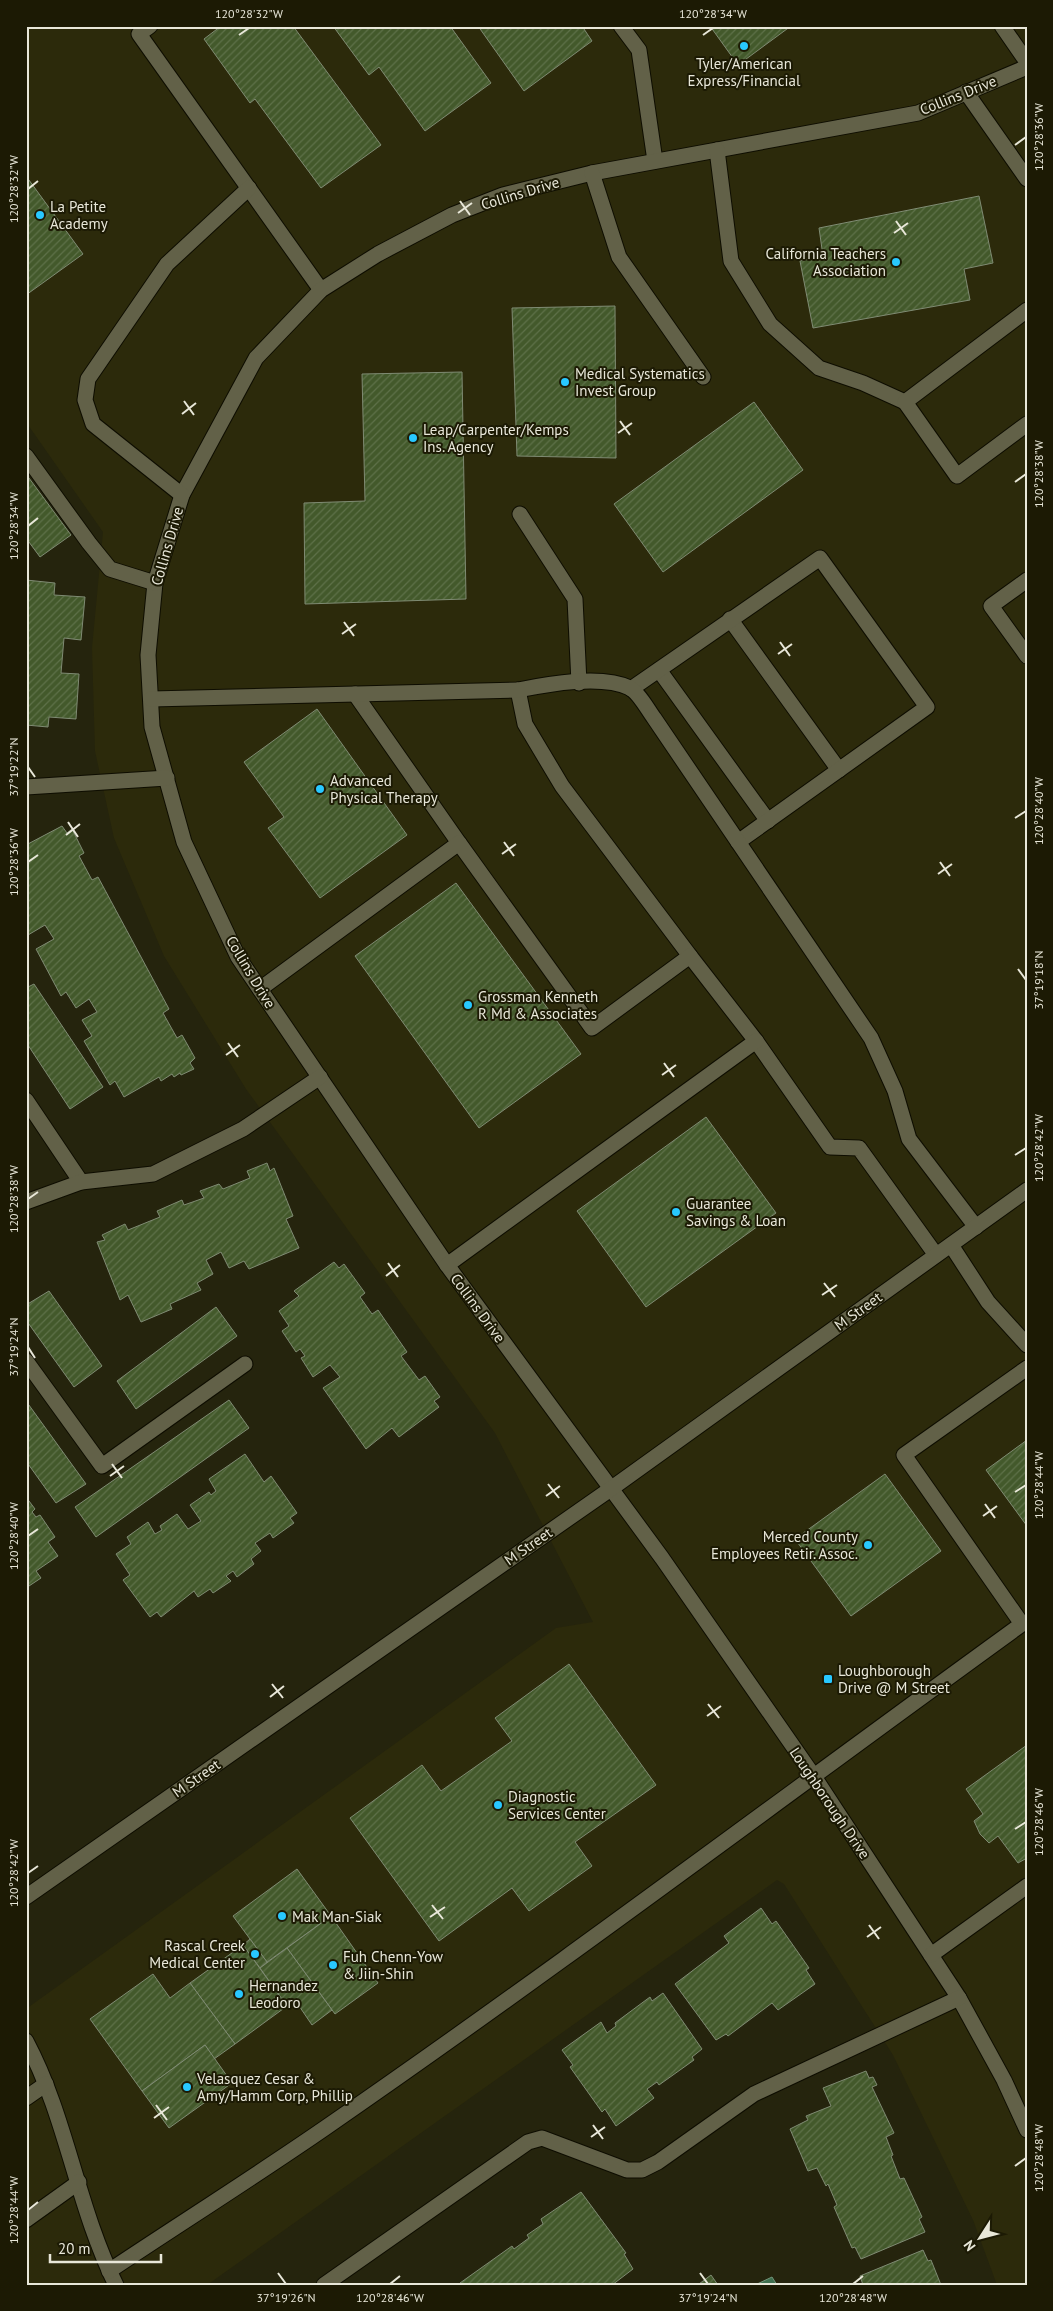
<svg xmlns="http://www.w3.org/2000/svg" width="1053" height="2311" font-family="'PT Sans',sans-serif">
  <defs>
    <pattern id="building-hatch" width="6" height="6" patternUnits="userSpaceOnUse" patternTransform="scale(1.25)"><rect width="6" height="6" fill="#43592b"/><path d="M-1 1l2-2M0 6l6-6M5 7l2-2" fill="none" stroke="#5e7149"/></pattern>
  </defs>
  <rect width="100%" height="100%" fill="#25240d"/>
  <path fill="#2c2a0b" d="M 26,26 L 1027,26 L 1027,2285 L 997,2285 L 973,2220 L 893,2055 L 784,1884 L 777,1880 L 207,2285 L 26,2285 L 26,2009 L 556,1628 L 593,1622 L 495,1433 L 246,1089 L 164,956 L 114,838 L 95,751 L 92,648 L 103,532 L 26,422 Z"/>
  <path fill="#3e6f4f" stroke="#719378" d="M 772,2277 L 777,2285 L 755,2285 Z"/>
  <g fill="url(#building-hatch)" stroke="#7f8b73">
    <path d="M 221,26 L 293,26 L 381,145 L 321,188 L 255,99 L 250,103 L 204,39 Z"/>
    <path d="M 333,26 L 431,26 L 433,28 L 436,26 L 450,26 L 491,83 L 425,131 L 379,67 L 369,75 Z"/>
    <path d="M 478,26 L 582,26 L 592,41 L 524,91 Z"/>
    <path d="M 710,26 L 791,26 L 738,65 Z"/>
    <path d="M 26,176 L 83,254 L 26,295 Z"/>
    <path d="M 979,196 L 993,263 L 964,269 L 970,300 L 813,328 L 800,261 L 823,256 L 819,228 Z"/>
    <path d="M 615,306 L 616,458 L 517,456 L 512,308 Z"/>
    <path d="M 462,372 L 466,599 L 305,604 L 304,503 L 365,501 L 362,374 Z"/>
    <path d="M 754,402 L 803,470 L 663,572 L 614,504 Z"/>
    <path d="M 26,474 L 71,535 L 40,557 L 26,538 Z"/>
    <path d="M 26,580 L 55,583 L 54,595 L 85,597 L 81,640 L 64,638 L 61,673 L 79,674 L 76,719 L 49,717 L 48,727 L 26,725 Z"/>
    <path d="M 317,709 L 407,835 L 320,898 L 268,828 L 284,817 L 244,762 Z"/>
    <path d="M 62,826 L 67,833 L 72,829 L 84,853 L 79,856 L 92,880 L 98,877 L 169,1009 L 163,1013 L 177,1038 L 182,1035 L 195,1058 L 190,1063 L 194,1069 L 181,1075 L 180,1073 L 174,1077 L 172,1074 L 161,1081 L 159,1077 L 124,1097 L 115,1081 L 110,1085 L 84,1041 L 92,1036 L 82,1020 L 97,1012 L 89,999 L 76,1008 L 66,992 L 61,996 L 36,949 L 54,939 L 45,925 L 28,935 L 26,932 L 26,845 Z"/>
    <path d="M 456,883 L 581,1054 L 479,1128 L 355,956 Z"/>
    <path d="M 34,984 L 103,1087 L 70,1109 L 26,1042 L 26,988 Z"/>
    <path d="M 706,1117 L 776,1213 L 646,1307 L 577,1211 Z"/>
    <path d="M 267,1163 L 270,1171 L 274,1168 L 293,1216 L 286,1219 L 299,1248 L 249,1269 L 244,1261 L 229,1268 L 221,1252 L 206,1260 L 213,1274 L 197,1283 L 201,1290 L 170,1304 L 172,1309 L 141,1322 L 128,1295 L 120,1300 L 97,1242 L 105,1240 L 102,1235 L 125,1224 L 128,1230 L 160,1217 L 157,1211 L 182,1200 L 184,1205 L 204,1198 L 200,1191 L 219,1184 L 223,1189 L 250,1178 L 247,1171 Z"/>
    <path d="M 334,1262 L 339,1268 L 344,1264 L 365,1293 L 360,1297 L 372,1314 L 378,1310 L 407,1352 L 401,1356 L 419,1380 L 425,1376 L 440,1397 L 434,1401 L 439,1407 L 399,1437 L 392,1428 L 366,1449 L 323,1388 L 340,1377 L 330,1365 L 313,1377 L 301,1358 L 305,1356 L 300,1349 L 296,1352 L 282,1331 L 289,1326 L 279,1311 L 299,1296 L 294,1291 Z"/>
    <path d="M 49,1291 L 102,1366 L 74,1387 L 26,1320 L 26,1305 Z"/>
    <path d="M 216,1307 L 237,1336 L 136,1409 L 117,1381 Z"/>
    <path d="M 229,1400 L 249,1428 L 96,1537 L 75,1507 Z"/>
    <path d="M 26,1401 L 86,1484 L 56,1503 L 26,1461 Z"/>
    <path d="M 1027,1440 L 1027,1526 L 986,1470 Z"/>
    <path d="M 245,1454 L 264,1482 L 271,1476 L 297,1513 L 290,1518 L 294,1523 L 273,1538 L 270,1533 L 255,1543 L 261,1551 L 251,1559 L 254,1564 L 237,1577 L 233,1571 L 226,1576 L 231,1581 L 213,1593 L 210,1589 L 198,1597 L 194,1591 L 161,1617 L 157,1612 L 150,1617 L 123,1580 L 130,1575 L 116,1554 L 131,1544 L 127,1537 L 148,1522 L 155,1534 L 162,1530 L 160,1526 L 177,1514 L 188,1529 L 201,1521 L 190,1505 L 209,1492 L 211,1495 L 216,1491 L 209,1479 Z"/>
    <path d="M 885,1474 L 941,1551 L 851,1616 L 795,1539 Z"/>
    <path d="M 26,1497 L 35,1509 L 32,1512 L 36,1517 L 40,1515 L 55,1537 L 48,1542 L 58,1556 L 36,1571 L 41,1578 L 26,1588 Z"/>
    <path d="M 569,1664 L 656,1785 L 575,1842 L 592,1866 L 529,1911 L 512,1888 L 439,1941 L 350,1818 L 422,1765 L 441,1791 L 512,1741 L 495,1718 Z"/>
    <path d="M 1027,1745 L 1027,1858 L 1018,1863 L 998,1836 L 989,1843 L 980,1834 L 974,1821 L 983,1814 L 966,1789 Z"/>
    <path d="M 297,1869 L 331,1916 L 267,1962 L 233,1916 Z"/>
    <path d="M 761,1908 L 772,1924 L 776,1921 L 809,1968 L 806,1970 L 815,1984 L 778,2010 L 772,2003 L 728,2036 L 726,2034 L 716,2040 L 675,1984 L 729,1943 L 724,1936 Z"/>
    <path d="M 331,1916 L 378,1983 L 335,2014 L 287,1948 Z"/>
    <path d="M 250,1939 L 267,1962 L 260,1968 L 243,1945 Z"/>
    <path d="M 243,1945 L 287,2006 L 235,2044 L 190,1983 Z"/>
    <path d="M 287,1948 L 332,2010 L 312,2025 L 295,2000 L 287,2006 L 260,1968 Z"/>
    <path d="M 153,1974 L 170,1998 L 190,1983 L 235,2044 L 214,2059 L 205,2045 L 142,2091 L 90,2019 Z"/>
    <path d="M 663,1993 L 702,2049 L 692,2057 L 694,2060 L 659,2085 L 657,2082 L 647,2089 L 654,2098 L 616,2126 L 605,2109 L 602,2112 L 570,2067 L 573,2065 L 562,2050 L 601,2022 L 607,2033 L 616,2026 L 615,2023 L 650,1997 L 652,2001 Z"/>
    <path d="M 205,2045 L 232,2083 L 169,2128 L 142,2091 Z"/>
    <path d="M 866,2071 L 869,2078 L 873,2077 L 877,2085 L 872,2087 L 894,2133 L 886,2137 L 893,2155 L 891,2156 L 900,2179 L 904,2178 L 922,2217 L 919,2219 L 925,2232 L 861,2259 L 855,2247 L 852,2248 L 834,2207 L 837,2205 L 828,2184 L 826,2186 L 817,2168 L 808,2171 L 790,2129 L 808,2120 L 806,2116 L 831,2106 L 823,2088 Z"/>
    <path d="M 581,2192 L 626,2253 L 624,2254 L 633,2269 L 612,2285 L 461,2285 L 460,2283 L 512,2246 L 514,2249 L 529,2238 L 527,2235 L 543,2224 L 541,2219 Z"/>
    <path d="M 923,2250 L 928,2261 L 931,2260 L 941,2285 L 863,2285 L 860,2276 Z"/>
    <path d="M 711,2275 L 718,2285 L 697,2285 L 699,2284 Z"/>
  </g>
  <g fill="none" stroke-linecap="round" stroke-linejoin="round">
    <defs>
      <g id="minor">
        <path d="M 150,26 L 139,34 L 321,290"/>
        <path d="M 621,26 L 639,50 L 655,161"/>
        <path d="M 1002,26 L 1027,62"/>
        <path d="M 1027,67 L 918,113 L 592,173 L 503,195 L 452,215 L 378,254 L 321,290 L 256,358 L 182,495 L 155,583 L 148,655 L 152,727 L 184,842 L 238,957 L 447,1265 L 662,1558 L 813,1775 L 959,1998 L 1004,2080 L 1027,2130"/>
        <path d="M 966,92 L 1027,179"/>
        <path d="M 717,150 L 731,261 L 770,324 L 819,368 L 863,383 L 905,402"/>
        <path d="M 592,173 L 619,257 L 703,377"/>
        <path d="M 1027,310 L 905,402 L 957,476 L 1027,424"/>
        <path d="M 26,456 L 89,543 L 110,569 L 155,583"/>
        <path d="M 182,495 L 93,424 L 85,400 L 88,379 L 167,264 L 249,188"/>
        <path d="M 520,514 L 575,599 L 579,683"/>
        <path d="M 1027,580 L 991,606 L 1027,656"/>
        <path d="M 730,619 L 839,770"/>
        <path d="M 659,670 L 768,821"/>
        <path d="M 631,689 L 820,558 L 927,707 L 738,842"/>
        <path d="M 518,690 L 525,724 L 562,786 L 690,956"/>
        <path d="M 355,694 L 459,843"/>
        <path d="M 151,699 L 518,690 C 548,684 602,674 630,688 C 639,693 648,710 654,718 L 871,1038 L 895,1091 L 909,1139 L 976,1227"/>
        <path d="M 26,787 L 167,778"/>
        <path d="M 260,989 L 459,843 L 592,1028 L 690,956 L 756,1041 L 830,1147 L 859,1148 L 936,1255"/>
        <path d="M 26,1100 L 81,1182"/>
        <path d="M 26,1202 L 81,1182 L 153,1174 L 243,1129 L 320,1077"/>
        <path d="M 951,1245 L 988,1302 L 1027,1345"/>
        <path d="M 447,1265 L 756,1041"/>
        <path d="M 26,1361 L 102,1466 L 245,1364"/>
        <path d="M 26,1897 L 612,1488 L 1027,1190"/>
        <path d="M 931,1955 L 1027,1886"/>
        <path d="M 26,2041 C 67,2118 77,2207 116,2285"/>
        <path d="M 26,2098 L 46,2084"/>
        <path d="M 26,2220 L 79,2182"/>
        <path d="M 109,2271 C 181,2223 254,2177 325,2128 C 561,1965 790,1792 1022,1624 L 904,1455 L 1027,1368"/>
        <path d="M 324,2285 L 528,2142 L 542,2138 L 627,2170 L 642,2170 L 658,2162 L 754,2094 L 959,1998"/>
      </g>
    </defs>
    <use href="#minor" stroke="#0e0d00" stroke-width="17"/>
    <use href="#minor" stroke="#626148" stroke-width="15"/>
  </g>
  <path fill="none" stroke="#e8e7d9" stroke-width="2" d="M 239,35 L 249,28M 703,35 L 713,28M 1015,145 L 1026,137M 28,189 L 38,181M 460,201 L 470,215M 458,213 L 472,203M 896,221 L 906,235M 894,233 L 908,223M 184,401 L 194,415M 182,414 L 196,403M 620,421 L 630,435M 618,433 L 632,423M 1015,482 L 1026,474M 28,526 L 38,518M 344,622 L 354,636M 342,634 L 356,624M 780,642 L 790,656M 778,654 L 792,644M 28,767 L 35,777M 1015,818 L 1026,811M 68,822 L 78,837M 66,835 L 80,824M 504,842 L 514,856M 502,854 L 516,844M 28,862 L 38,855M 940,862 L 950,876M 938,874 L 952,864M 1018,969 L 1026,980M 228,1043 L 238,1057M 226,1055 L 240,1045M 664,1063 L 674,1077M 662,1075 L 676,1065M 1015,1155 L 1026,1148M 28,1199 L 38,1192M 388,1263 L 398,1277M 386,1276 L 400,1265M 824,1283 L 835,1297M 822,1295 L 837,1285M 28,1347 L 35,1358M 112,1464 L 122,1478M 110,1476 L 124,1466M 548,1484 L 559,1498M 1015,1492 L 1026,1485M 546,1496 L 560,1486M 985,1504 L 995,1518M 983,1516 L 997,1506M 28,1536 L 38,1529M 272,1684 L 283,1698M 270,1697 L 284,1686M 708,1704 L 719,1718M 707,1716 L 721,1706M 1015,1829 L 1026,1822M 28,1873 L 38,1866M 432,1905 L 443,1919M 430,1917 L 445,1907M 869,1925 L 879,1939M 867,1937 L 881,1927M 156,2105 L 167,2120M 154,2118 L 169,2107M 593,2125 L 603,2139M 591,2137 L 605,2127M 1015,2166 L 1026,2158M 28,2210 L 38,2202M 278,2273 L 286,2284M 700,2273 L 708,2284M 390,2284 L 400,2276M 853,2284 L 863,2276"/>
  <g fill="#28c8ff" stroke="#1c1a04" stroke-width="2">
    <circle cx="744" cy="46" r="5"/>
    <circle cx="40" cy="215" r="5"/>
    <circle cx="896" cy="262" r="5"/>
    <circle cx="565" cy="382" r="5"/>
    <circle cx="413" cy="438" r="5"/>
    <circle cx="320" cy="789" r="5"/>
    <circle cx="468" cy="1005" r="5"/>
    <circle cx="676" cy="1212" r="5"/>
    <circle cx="868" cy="1545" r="5"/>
    <rect x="823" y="1674" width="10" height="10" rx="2.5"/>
    <circle cx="498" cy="1805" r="5"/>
    <circle cx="282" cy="1916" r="5"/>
    <circle cx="255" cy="1954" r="5"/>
    <circle cx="333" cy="1965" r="5"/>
    <circle cx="239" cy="1994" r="5"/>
    <circle cx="187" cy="2087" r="5"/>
  </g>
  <g text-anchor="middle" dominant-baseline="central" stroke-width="4" stroke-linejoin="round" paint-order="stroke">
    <g font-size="15" fill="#e8e7d9" stroke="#1c1a04" text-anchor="start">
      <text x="744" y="63" text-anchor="middle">Tyler/American<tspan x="744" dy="17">Express/Financial</tspan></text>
      <text x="50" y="206">La Petite<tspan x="50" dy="17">Academy</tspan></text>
      <text x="886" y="253" text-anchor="end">California Teachers<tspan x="886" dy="17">Association</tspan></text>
      <text x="575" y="373">Medical Systematics<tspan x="575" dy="17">Invest Group</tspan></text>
      <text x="423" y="429">Leap/Carpenter/Kemps<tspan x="423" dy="17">Ins. Agency</tspan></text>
      <text x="330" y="780">Advanced<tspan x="330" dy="17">Physical Therapy</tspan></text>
      <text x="478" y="996">Grossman Kenneth<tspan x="478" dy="17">R Md &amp; Associates</tspan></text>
      <text x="686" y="1203">Guarantee<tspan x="686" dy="17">Savings &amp; Loan</tspan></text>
      <text x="858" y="1536" text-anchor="end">Merced County<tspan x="858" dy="17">Employees Retir. Assoc.</tspan></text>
      <text x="838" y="1670">Loughborough<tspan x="838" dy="17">Drive @ M Street</tspan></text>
      <text x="508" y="1796">Diagnostic<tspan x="508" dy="17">Services Center</tspan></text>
      <text x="292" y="1916">Mak Man-Siak</text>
      <text x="245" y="1945" text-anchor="end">Rascal Creek<tspan x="245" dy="17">Medical Center</tspan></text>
      <text x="343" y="1956">Fuh Chenn-Yow<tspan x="343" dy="17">&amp; Jiin-Shin</tspan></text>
      <text x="249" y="1985">Hernandez<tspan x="249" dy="17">Leodoro</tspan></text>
      <text x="197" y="2078">Velasquez Cesar &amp;<tspan x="197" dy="17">Amy/Hamm Corp, Phillip</tspan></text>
    </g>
    <g font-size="15" fill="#e8e7d9" stroke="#1c1a04">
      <text transform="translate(958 95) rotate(-22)">Collins Drive</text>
      <text transform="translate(520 193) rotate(-17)">Collins Drive</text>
      <text transform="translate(167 546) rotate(-74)">Collins Drive</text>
      <text transform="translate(251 972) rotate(59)">Collins Drive</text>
      <text transform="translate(478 1308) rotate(54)">Collins Drive</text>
      <text transform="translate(858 1311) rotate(-36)">M Street</text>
      <text transform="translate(528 1546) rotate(-35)">M Street</text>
      <text transform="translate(196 1778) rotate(-35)">M Street</text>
      <text transform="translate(830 1803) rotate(56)">Loughborough Drive</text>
    </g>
  </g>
  <rect width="1053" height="2311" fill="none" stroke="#1c1a04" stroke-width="55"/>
  <g transform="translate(980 2238) rotate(234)" stroke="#1c1a04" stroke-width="4" paint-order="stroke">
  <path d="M0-4L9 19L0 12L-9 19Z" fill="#e8e7d9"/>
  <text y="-8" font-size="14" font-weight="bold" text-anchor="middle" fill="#e8e7d9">N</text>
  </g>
  <path d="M50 2254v8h111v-8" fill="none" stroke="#e8e7d9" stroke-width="2.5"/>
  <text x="58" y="2254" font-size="15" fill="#e8e7d9" stroke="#1c1a04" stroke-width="4" paint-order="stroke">20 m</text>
  <rect x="28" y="28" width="998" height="2256" fill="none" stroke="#e8e7d9" stroke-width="2"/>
  <g font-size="12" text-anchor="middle" fill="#e8e7d9">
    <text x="249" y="18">120°28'32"W</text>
    <text x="713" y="18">120°28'34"W</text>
    <text transform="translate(1039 137) rotate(-90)" y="4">120°28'36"W</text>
    <text transform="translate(14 189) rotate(-90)" y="4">120°28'32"W</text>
    <text transform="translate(1039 474) rotate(-90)" y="4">120°28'38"W</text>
    <text transform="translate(14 526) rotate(-90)" y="4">120°28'34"W</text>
    <text transform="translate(14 767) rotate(-90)" y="4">37°19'22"N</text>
    <text transform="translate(1039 811) rotate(-90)" y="4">120°28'40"W</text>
    <text transform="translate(14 862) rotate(-90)" y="4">120°28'36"W</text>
    <text transform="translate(1039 980) rotate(-90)" y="4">37°19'18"N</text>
    <text transform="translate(1039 1148) rotate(-90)" y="4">120°28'42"W</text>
    <text transform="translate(14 1199) rotate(-90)" y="4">120°28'38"W</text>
    <text transform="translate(14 1347) rotate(-90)" y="4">37°19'24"N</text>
    <text transform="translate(1039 1485) rotate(-90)" y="4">120°28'44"W</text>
    <text transform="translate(14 1536) rotate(-90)" y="4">120°28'40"W</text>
    <text transform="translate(1039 1822) rotate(-90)" y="4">120°28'46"W</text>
    <text transform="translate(14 1873) rotate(-90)" y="4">120°28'42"W</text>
    <text transform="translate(1039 2158) rotate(-90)" y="4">120°28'48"W</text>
    <text transform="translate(14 2210) rotate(-90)" y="4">120°28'44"W</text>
    <text x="286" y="2302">37°19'26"N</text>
    <text x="390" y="2302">120°28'46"W</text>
    <text x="708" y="2302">37°19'24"N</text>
    <text x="853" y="2302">120°28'48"W</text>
  </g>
</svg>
